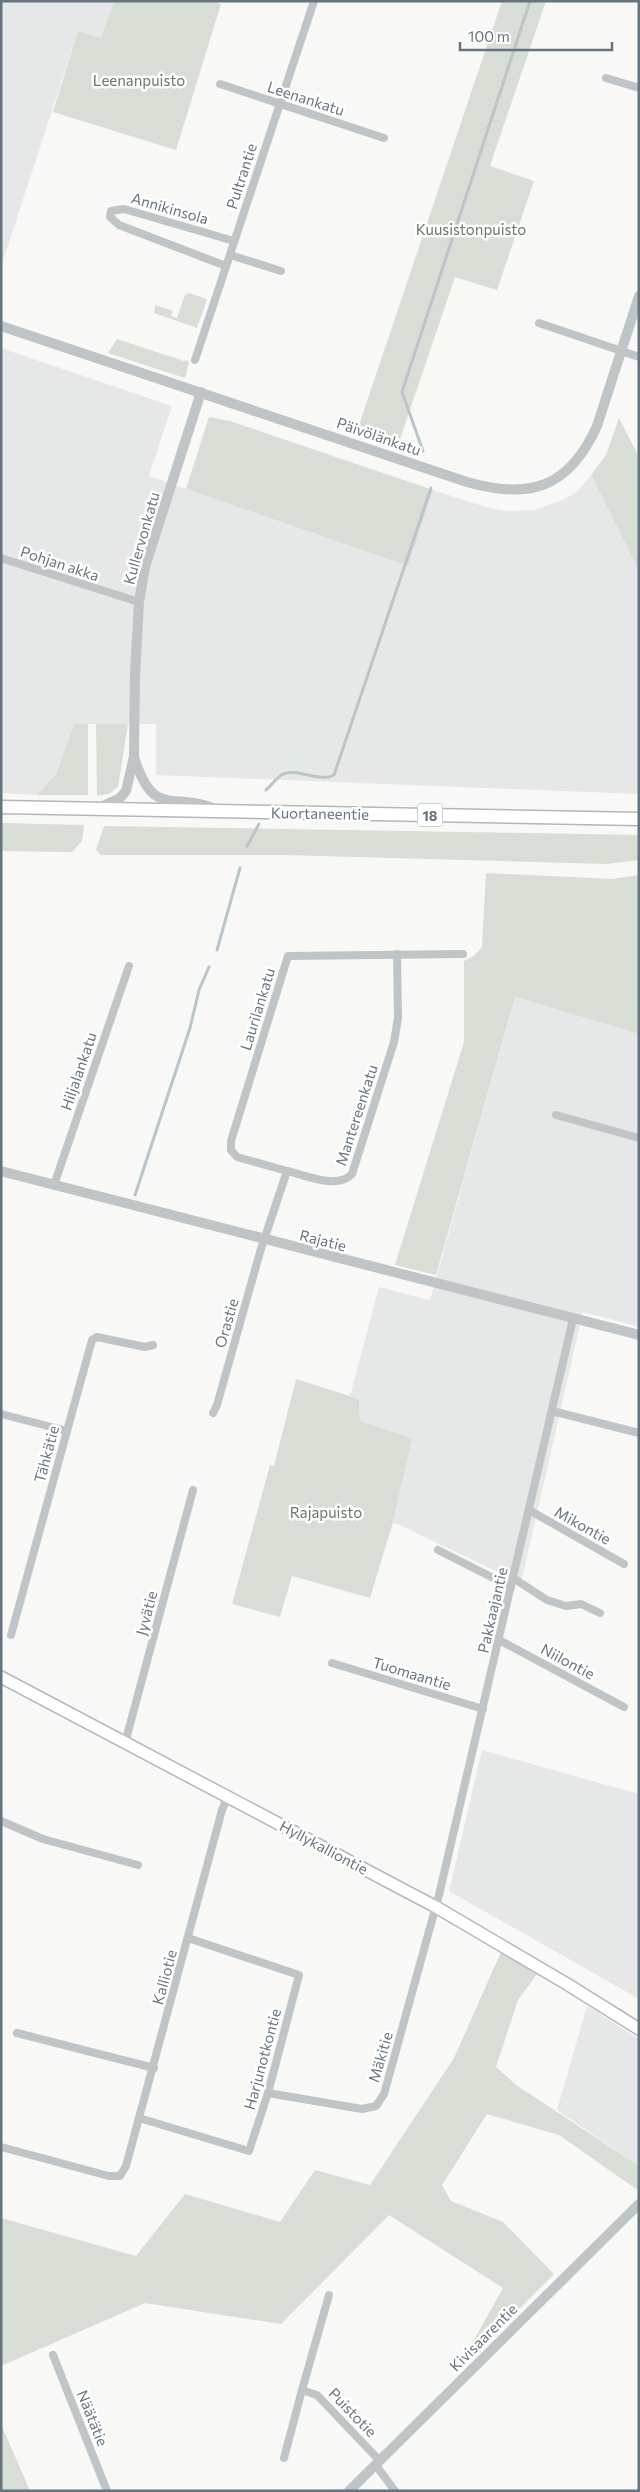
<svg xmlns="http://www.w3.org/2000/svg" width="640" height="2492" font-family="Commissioner,sans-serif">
  <rect width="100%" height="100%" fill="#f8f8f6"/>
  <g fill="#e6e7e7">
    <path d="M 1,1 L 114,1 L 101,38 L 78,31 L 1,267 Z"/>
    <path d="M 1,348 L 172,406 L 149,476 L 408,566 L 433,490 L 489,508 L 507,511 L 535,510 L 565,499 L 578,491 L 591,475 L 639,571 L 639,794 L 156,775 L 156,724 L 74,724 L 56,774 L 37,795 L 1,793 Z"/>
    <path d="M 515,997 L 639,1034 L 639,1327 L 583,1312 L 521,1583 L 393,1522 L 411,1438 L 360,1421 L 359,1399 L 350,1396 L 379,1287 L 430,1300 Z"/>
    <path d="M 482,1750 L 639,1794 L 639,1999 L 449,1891 Z"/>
    <path d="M 587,2006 L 639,2039 L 639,2166 L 557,2110 Z"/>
  </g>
  <g fill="#d8ddd5">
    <path d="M 114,1 L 212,1 L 221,4 L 176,150 L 53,112 L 78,31 L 101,38 Z"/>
    <path d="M 502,1 L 546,1 L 490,166 L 534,181 L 497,290 L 455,277 L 397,448 L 356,434 Z"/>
    <path d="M 189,293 L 207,299 L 197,328 L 154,313 L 155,305 L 173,311 L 171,316 L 177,318 L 185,295 Z"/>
    <path d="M 117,339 L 184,361 L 187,360 L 189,363 L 185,378 L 108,353 Z"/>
    <path d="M 209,417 L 230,421 L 433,490 L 408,566 L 186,489 Z"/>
    <path d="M 619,418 L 639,457 L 639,571 L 591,475 L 606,455 Z"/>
    <path d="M 74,724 L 88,724 L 88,795 L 37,795 L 56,774 Z"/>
    <path d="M 96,724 L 128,724 L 118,787 L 108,794 L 97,796 Z"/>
    <path d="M 1,823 L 84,825 L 82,841 L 72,852 L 1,851 Z"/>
    <path d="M 104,826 L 639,835 L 639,860 L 607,864 L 284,855 L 101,855 L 96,850 Z"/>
    <path d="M 486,873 L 612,879 L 639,875 L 639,1034 L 515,997 L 436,1275 L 395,1265 L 464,1042 L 464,961 L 474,956 L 482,947 Z"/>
    <path d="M 296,1379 L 359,1399 L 360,1421 L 412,1438 L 393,1522 L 370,1598 L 292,1576 L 280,1617 L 232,1604 L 270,1465 L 274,1466 Z"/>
    <path d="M 501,1952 L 537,1974 L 518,2000 L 496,2067 L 516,2085 L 639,2166 L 639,2191 L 559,2135 L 487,2114 L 442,2185 L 451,2201 L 503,2222 L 554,2274 L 455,2374 L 503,2288 L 389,2215 L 281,2324 L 145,2303 L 1,2366 L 1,2218 L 136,2256 L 185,2194 L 280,2222 L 315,2170 L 370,2185 L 454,2058 Z"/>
    <path d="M 1,2424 L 30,2491 L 1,2491 Z"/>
  </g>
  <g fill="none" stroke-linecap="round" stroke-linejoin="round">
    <g stroke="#b9c5c9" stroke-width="3">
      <path d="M 423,451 L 402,392 L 530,1"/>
      <path d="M 266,790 C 271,786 277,777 283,774 C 299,768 320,783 334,775 L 431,488"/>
      <path d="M 247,846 L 259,824"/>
      <path d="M 217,950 L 240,868"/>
      <path d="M 135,1195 L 190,1028 L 199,990 L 209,967"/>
    </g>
    <defs>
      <path id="secondary" d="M 1,1677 L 436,1907 L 567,1984 L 639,2029"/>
      <path id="trunk" d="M 1,807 L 639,819"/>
    </defs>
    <use href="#secondary" stroke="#b2b8bc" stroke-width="14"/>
    <use href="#trunk" stroke="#b3b7ba" stroke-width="15"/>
    <g stroke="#bfc4c7" stroke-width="8">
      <path d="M 606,78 L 639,88"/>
      <path d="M 220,84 L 384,138"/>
      <path d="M 230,255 L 281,271"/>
      <path d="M 226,266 L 119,225 L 110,217 L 111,211 L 124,209 L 234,241"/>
      <path d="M 539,323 L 639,357"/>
      <path d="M 195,360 L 314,1"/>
      <path d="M 1,558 L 139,602"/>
      <path d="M 556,1115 L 639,1138"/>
      <path d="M 287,1171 L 237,1157 L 231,1150 L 231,1141 L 288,956 L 463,954"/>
      <path d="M 54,1185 L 129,966"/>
      <path d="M 552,1411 L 639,1433"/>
      <path d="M 213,1413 L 217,1405 L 260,1252 L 287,1171 C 306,1175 337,1190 352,1174 L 394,1042 L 398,1018 L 397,954"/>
      <path d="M 1,1414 L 67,1431"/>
      <path d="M 529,1510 L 624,1564"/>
      <path d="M 438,1550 L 511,1587"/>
      <path d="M 513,1578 L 547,1600 L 566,1606 L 581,1604 L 600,1613"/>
      <path d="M 11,1635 L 92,1340 L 97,1337 L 145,1347 L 153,1345"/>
      <path d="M 499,1640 L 624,1707"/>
      <path d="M 332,1663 L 483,1709"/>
      <path d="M 125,1743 L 193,1490"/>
      <path d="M 1,1821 L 43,1839 L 138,1865"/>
      <path d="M 17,2033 L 154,2068"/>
      <path d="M 268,2093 L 362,2109 L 376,2106 L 384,2094 L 439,1895 L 573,1319"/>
      <path d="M 139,2118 L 249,2151 L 268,2093 L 299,1975 L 188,1938"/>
      <path d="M 1,2147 L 109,2176 L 120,2176 L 126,2166 L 222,1810 L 228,1796"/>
      <path d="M 329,2295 L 302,2390 L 317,2395 L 379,2460"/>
      <path d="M 53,2355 L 107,2491"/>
      <path d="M 284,2458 L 302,2390"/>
      <path d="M 375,2464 L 395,2491"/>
    </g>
    <g stroke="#bfc4c7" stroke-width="10">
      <path d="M 1,326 L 467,482 C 530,500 569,488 597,426 L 639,296"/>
      <path d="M 134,757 C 154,821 173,790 218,810"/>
      <path d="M 101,807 L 120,798 L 126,791 L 129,778 L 134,756 L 135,674 L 139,602 L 145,567 L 201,392"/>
      <path d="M 1,1171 L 639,1335"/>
      <path d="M 349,2491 L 639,2204"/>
    </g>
    <use href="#secondary" stroke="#fff" stroke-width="11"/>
    <use href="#trunk" stroke="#fff" stroke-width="12"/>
  </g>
  <g text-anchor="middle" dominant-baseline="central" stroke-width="5" stroke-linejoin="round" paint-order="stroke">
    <rect fill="#fff" stroke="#939ea5" stroke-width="1" x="417.5" y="803.5" width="25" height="23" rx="4"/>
    <g font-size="14" font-weight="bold" fill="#65757f">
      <text x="430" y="815">18</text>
    </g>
    <g font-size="15" fill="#677863" stroke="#fff">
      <text x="139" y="80">Leenanpuisto</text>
      <text x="471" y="229">Kuusistonpuisto</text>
      <text x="326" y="1512">Rajapuisto</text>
    </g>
    <g font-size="15" fill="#65757f" stroke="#fff">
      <text transform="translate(306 98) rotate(18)">Leenankatu</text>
      <text transform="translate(241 176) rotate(-72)">Pultrantie</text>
      <text transform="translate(170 208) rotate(16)">Annikinsola</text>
      <text transform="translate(379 436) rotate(19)">Päivölänkatu</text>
      <text transform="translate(141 538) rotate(-74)">Kullervonkatu</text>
      <text transform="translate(60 563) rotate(18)">Pohjan akka</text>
      <text transform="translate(320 813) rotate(1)">Kuortaneentie</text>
      <text transform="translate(257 1009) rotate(-73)">Laurilankatu</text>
      <text transform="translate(78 1071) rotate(-71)">Hiljalankatu</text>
      <text transform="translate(356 1115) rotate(-72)">Mantereenkatu</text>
      <text transform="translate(323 1240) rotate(14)">Rajatie</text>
      <text transform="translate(226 1323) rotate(-74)">Orastie</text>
      <text transform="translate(46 1454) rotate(-75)">Tähkätie</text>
      <text transform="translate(583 1525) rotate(29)">Mikontie</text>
      <text transform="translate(492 1610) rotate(-77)">Pakkaajantie</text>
      <text transform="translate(146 1613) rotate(-75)">Jyvätie</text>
      <text transform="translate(568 1661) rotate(28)">Niilontie</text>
      <text transform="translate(412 1673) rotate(17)">Tuomaantie</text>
      <text transform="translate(324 1847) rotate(28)">Hyllykalliontie</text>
      <text transform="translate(164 1977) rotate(-75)">Kalliotie</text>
      <text transform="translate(380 2057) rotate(-74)">Mäkitie</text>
      <text transform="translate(262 2059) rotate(-75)">Harjunotkontie</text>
      <text transform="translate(483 2337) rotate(-45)">Kivisaarentie</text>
      <text transform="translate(353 2412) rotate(46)">Puistotie</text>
      <text transform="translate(93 2418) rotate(68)">Näätätie</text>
    </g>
  </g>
  <rect width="640" height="2492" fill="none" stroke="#65757f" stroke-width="5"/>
  <path d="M460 42v8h152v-8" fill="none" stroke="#65757f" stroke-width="2.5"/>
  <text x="468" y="42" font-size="15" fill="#65757f" stroke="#ffffff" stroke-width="4" paint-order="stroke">100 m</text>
</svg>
